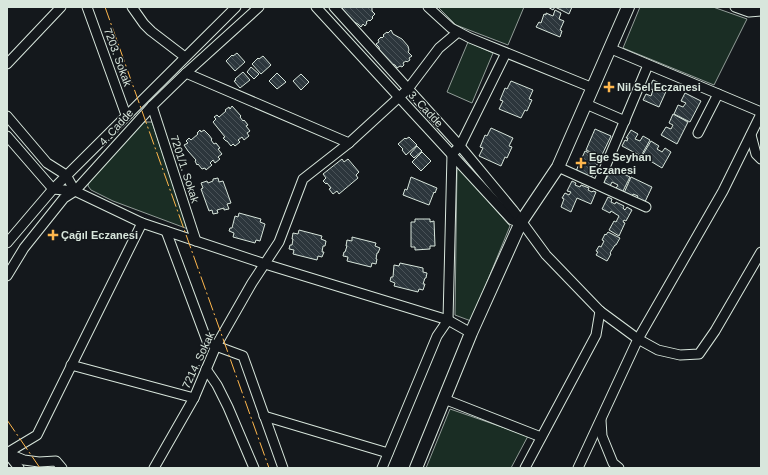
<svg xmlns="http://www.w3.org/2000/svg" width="768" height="475" font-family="Arial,sans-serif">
  <defs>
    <pattern id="building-back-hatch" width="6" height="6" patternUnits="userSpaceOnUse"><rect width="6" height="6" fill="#2c363c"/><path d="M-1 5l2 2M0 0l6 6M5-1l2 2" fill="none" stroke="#4a5358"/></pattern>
  </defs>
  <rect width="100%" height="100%" fill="#14181c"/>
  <g fill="#1a2d24" stroke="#939e99">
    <path d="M 438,7 L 524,7 L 508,45 L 456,25 Z"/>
    <path d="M 640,7 L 713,7 L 747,19 L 714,85 L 623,48 Z"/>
    <path d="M 468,42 L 493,53 L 472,103 L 447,92 Z"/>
    <path d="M 143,122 L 152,122 L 188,229 L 113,201 L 91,190 L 88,186 L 89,178 Z"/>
    <path d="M 457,166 L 510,226 L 471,321 L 455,315 Z"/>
    <path d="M 450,409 L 528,436 L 511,468 L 426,468 Z"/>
  </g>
  <g fill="url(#building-back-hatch)" stroke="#d8e6dc">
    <path d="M 342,7 L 372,7 L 372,11 L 375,14 L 372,17 L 373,18 L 370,21 L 369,20 L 366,22 L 367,23 L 365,26 L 363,24 L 361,27 L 358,24 L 354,22 L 343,11 Z"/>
    <path d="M 548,7 L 572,7 L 569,14 L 555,7 L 553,10 Z"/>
    <path d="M 555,10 L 561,13 L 559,19 L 564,21 L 560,30 L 562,31 L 560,37 L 536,27 L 539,22 L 541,23 L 544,14 L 546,15 L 546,13 L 553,16 Z"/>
    <path d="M 391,30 L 393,34 L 402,39 L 408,46 L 409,50 L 408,52 L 412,56 L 409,58 L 410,60 L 407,62 L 406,61 L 403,63 L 404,65 L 402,67 L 400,66 L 397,68 L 395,65 L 391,64 L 380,53 L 379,47 L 376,44 L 379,42 L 378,40 L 381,37 L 382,38 L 384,36 L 383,35 L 387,32 L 388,33 Z"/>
    <path d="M 237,53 L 245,62 L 235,71 L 226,61 L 232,55 L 233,56 Z"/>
    <path d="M 263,56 L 271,65 L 261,74 L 252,64 L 258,58 L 259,59 Z"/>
    <path d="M 251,67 L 259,74 L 254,79 L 247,72 Z"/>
    <path d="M 243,72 L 250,80 L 240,88 L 234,81 L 236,80 L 235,79 Z"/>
    <path d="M 277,73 L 286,82 L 277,89 L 269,81 Z"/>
    <path d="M 301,74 L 309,82 L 301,90 L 293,81 Z"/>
    <path d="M 653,80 L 668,87 L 659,107 L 643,100 L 646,94 L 651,96 L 653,90 L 649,88 Z"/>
    <path d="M 511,81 L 533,90 L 529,99 L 532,100 L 527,111 L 525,110 L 521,118 L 499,109 L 503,101 L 500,100 L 505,88 L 507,89 Z"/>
    <path d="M 685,93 L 701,101 L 690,122 L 674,114 L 678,105 L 683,107 L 686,103 L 681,101 Z"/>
    <path d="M 232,106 L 241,116 L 240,117 L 243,121 L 244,120 L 248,125 L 246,126 L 250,131 L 247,133 L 249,136 L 244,140 L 242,137 L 238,140 L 240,142 L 235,146 L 233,144 L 231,146 L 227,141 L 226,141 L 223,138 L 225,137 L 213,122 L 216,119 L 214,117 L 217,115 L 219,117 L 226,111 L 225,110 L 229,107 L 230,109 Z"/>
    <path d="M 673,114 L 688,122 L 677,144 L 661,135 L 666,127 L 671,129 L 673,125 L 669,123 Z"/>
    <path d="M 491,128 L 513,138 L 509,146 L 512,147 L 507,158 L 505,157 L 501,166 L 479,156 L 483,148 L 480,147 L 485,135 L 487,136 Z"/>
    <path d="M 595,129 L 611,136 L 601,157 L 586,150 Z"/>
    <path d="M 200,130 L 201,132 L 204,130 L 209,135 L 212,139 L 211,140 L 214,144 L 216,143 L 220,148 L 218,149 L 222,154 L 218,157 L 220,159 L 215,163 L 213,160 L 210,163 L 212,165 L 206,170 L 205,168 L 202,169 L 198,164 L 197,165 L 195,161 L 196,160 L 188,151 L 184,145 L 188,143 L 186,141 L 189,138 L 191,140 L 198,134 L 197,133 Z"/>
    <path d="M 631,130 L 638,134 L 635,139 L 640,141 L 643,136 L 650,140 L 641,156 L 622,146 L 625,140 L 627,141 L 628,138 L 626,138 Z"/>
    <path d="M 409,137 L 417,145 L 406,155 L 402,150 L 403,149 L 398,144 L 405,138 L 406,139 Z"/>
    <path d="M 651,141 L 659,146 L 657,149 L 662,152 L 665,148 L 671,152 L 662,168 L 642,156 Z"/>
    <path d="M 417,146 L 422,151 L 414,158 L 410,154 Z"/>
    <path d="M 585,151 L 600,158 L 591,178 L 576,171 Z"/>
    <path d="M 422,152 L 431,161 L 421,171 L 412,162 Z"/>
    <path d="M 342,159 L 344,162 L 348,159 L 359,172 L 356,175 L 358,178 L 339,194 L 337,191 L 333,194 L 329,189 L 331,188 L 327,183 L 326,184 L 323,181 L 326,178 L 323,174 Z"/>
    <path d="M 610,167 L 630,177 L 622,193 L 615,190 L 618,185 L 612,182 L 610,186 L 601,182 L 604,177 L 606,179 L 608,175 L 606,175 Z"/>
    <path d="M 411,177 L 437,188 L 435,193 L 434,192 L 429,205 L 403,195 L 405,189 L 407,190 Z"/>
    <path d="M 631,177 L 652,187 L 644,204 L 636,200 L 638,196 L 633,194 L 632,197 L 624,193 Z"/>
    <path d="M 218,178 L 219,182 L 223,181 L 231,203 L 227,204 L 229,209 L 224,210 L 224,208 L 217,210 L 218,213 L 213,214 L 212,210 L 209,211 L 201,189 L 203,188 L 201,183 L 207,181 L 208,183 L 213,181 L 213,179 Z"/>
    <path d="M 572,181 L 576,183 L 575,185 L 580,187 L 581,185 L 589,188 L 588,190 L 592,192 L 593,191 L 596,192 L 591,204 L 577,198 L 571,212 L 561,207 L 564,199 L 562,198 L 565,193 L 569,195 L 571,192 L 567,191 Z"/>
    <path d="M 608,197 L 612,199 L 611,202 L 615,204 L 616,202 L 624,206 L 623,208 L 625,210 L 627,207 L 632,210 L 626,221 L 624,220 L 623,222 L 625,223 L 619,236 L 609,230 L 614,221 L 616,222 L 619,216 L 611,211 L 610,213 L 602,209 Z"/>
    <path d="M 239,213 L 261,219 L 260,222 L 265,224 L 260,241 L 256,240 L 255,243 L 233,237 L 234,233 L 229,231 L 230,228 L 232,228 L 235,216 L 238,217 Z"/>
    <path d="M 415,219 L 430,219 L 430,222 L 434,221 L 435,246 L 430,246 L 430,249 L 415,250 L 415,247 L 411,247 L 411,222 L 415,222 Z"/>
    <path d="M 299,230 L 322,236 L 321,239 L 326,241 L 325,246 L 323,246 L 322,252 L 324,252 L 322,257 L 318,256 L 317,260 L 293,254 L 294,250 L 289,249 L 290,245 L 292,245 L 293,239 L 292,239 L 293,233 L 298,234 Z"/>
    <path d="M 608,232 L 620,238 L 616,245 L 615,245 L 610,253 L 611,254 L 607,261 L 596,255 L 598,252 L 596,251 L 599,246 L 601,247 L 604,241 L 602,240 L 605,234 L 606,235 Z"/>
    <path d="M 352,237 L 376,243 L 375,246 L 380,248 L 378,253 L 377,253 L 376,259 L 377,259 L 376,264 L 372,263 L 371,267 L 347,261 L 348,257 L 343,256 L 344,252 L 345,252 L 347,246 L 346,246 L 347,240 L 352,241 Z"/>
    <path d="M 400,263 L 423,268 L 423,272 L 427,273 L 426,278 L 425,278 L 423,284 L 425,284 L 423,290 L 419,289 L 418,292 L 394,286 L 395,283 L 390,281 L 391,277 L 393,277 L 394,265 L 399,266 Z"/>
  </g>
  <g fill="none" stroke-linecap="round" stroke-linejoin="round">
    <defs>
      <g id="minor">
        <path d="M 87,7 L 126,115"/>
        <path d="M 132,7 L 144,24 L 151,31 L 185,57"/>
        <path d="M 316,7 L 512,220 L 521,222"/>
        <path d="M 334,7 L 460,146 L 513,210 L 546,255 L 600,311 L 638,339 L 658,350 L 680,355 L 699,354 L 715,331 L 761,252"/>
        <path d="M 428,7 L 451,28 L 470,38 L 593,88"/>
        <path d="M 735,7 L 749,12 L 761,11"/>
        <path d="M 609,48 L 761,112"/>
        <path d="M 7,64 L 61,7"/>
        <path d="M 186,73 L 349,143 L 408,89 L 439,48 L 458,32"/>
        <path d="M 586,104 L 625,121"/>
        <path d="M 152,106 L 196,241"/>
        <path d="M 7,116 L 47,163 L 66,175 L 75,191 L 142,223 L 265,264 L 448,320 L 471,333"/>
        <path d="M 698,133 L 718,94"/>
        <path d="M 751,135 L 756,154 L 761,159"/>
        <path d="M 7,136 L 53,189 L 75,191"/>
        <path d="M 558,167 L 646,207"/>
        <path d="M 598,184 L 648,65"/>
        <path d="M 166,231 L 207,341 L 216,346 L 243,356 L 283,468"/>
        <path d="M 7,243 L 53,189 L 236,7"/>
        <path d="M 7,276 L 24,248 L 64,198 L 75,191 L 152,106 L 186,73 L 259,7"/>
        <path d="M 71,365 L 194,398"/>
        <path d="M 206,369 L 217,385 L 228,407 L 254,468"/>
        <path d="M 444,399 L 541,437"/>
        <path d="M 264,416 L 388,453"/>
        <path d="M 601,420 L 602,436 L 613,463 L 619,468"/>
        <path d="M 7,453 L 37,435 L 142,223"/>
        <path d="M 7,453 L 24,460 L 39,462 L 56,461 L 62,468"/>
        <path d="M 7,453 L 19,468"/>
        <path d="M 154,468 L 194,398 L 216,346 L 252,283 L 279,242 L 303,179 L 349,143"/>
        <path d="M 382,468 L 437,336 L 448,320 L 452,154 L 460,146 L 506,53"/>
        <path d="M 525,468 L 596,335 L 600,311"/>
        <path d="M 578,468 L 638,339 L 723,191 L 761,114"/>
      </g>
      <path id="major" d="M 416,468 L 471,333 L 521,222 L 558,167 L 628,7"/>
    </defs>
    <use href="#minor" stroke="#d8e6dc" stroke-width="11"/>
    <use href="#major" stroke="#d8e6dc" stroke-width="14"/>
    <use href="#minor" stroke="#14181c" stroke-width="9"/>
    <use href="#major" stroke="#14181c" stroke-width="12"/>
    <g stroke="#ffb74d" stroke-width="1" stroke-dasharray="14 3 2 3" stroke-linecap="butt">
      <path d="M 105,7 L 269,468"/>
      <path d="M 7,420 L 40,468"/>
    </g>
  </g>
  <g fill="#ffb74d" stroke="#14181c" stroke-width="1.5">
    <path d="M607 81h4v4h4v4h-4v4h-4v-4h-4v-4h4z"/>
    <path d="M579 157h4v4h4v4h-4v4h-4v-4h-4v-4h4z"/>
    <path d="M51 229h4v4h4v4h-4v4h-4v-4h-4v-4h4z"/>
  </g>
  <g text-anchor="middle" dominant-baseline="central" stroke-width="3" stroke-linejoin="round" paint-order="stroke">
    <g font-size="11" fill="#d8e6dc" stroke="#14181c">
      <text transform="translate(118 57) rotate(70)">7203. Sokak</text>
      <text transform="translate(426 109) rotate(47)">3. Cadde</text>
      <text transform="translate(116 127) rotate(-48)">4. Cadde</text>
      <text transform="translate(185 169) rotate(72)">7201/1. Sokak</text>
      <text transform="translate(198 360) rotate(-65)">7214. Sokak</text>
    </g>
    <g font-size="11" font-weight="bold" fill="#d8e6dc" stroke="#14181c" text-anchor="start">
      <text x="617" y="87">Nil Sel Eczanesi</text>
      <text x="589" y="157">Ege Seyhan<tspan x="589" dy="13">Eczanesi</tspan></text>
      <text x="61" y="235">Çağıl Eczanesi</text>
    </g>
  </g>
  <rect width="768" height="475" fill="none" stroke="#d8e6dc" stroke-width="16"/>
</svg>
